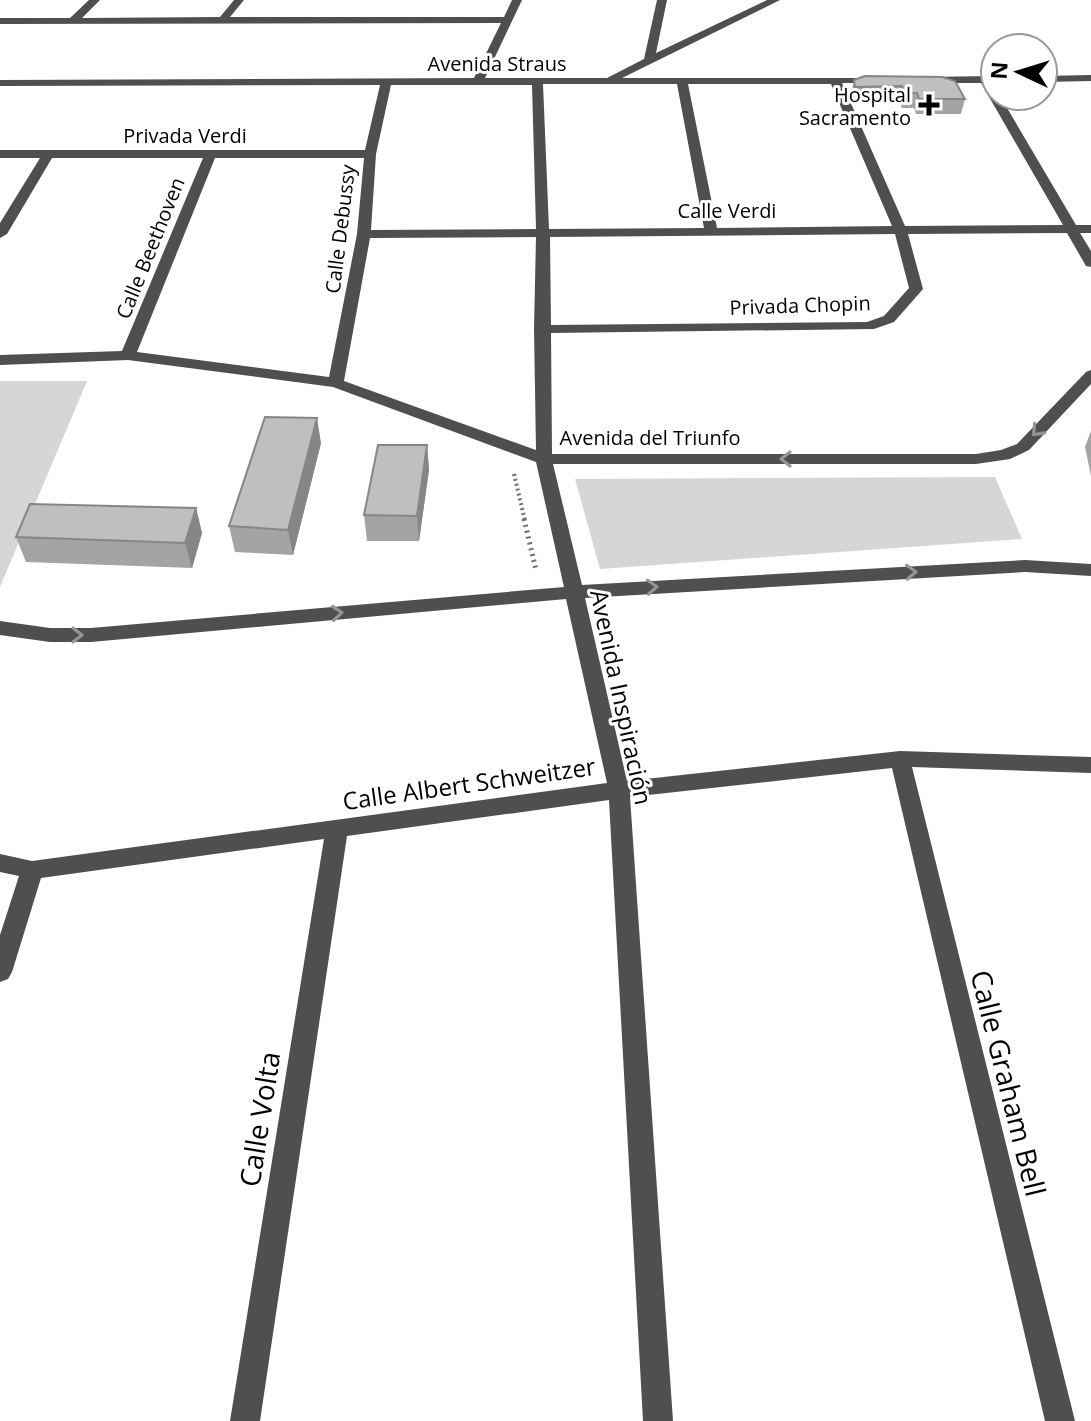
<svg xmlns="http://www.w3.org/2000/svg" width="1091" height="1421" font-family="'Open Sans',sans-serif">
  <rect width="100%" height="100%" fill="#fff"/>
  <g fill="#d6d6d6">
    <path d="M 0,381 L 87,381 L 0,587 Z"/>
    <path d="M 995,477 L 1022,539 L 600,569 L 575,479 Z"/>
  </g>
  <g fill="none" stroke-linecap="round" stroke-linejoin="round">
    <path stroke="#717171" stroke-width="4" stroke-dasharray="2 3" stroke-linecap="butt" d="M 514,474 L 525,521"/>
    <path stroke="#717171" stroke-width="5" stroke-dasharray="2 4" stroke-linecap="butt" d="M 524,519 L 536,570"/>
    <g fill="#4f4f4f" fill-rule="evenodd">
      <path d="M 89,0 L 100,0 L 82,18 L 220,17 L 234,0 L 244,0 L 230,17 L 504,17 L 512,0 L 522,0 L 485,78 L 607,78 L 644,59 L 657,0 L 667,0 L 656,53 L 767,0 L 780,0 L 622,78 L 884,78 L 886,80 L 880,83 L 842,83 L 905,226 L 1063,225 L 981,83 L 924,83 L 918,80 L 924,77 L 995,76 L 993,82 L 995,96 L 1000,96 L 1076,225 L 1091,225 L 1091,233 L 1080,233 L 1091,251 L 1091,267 L 1086,266 L 1067,233 L 908,234 L 923,289 L 894,322 L 874,329 L 551,333 L 552,454 L 976,454 L 1001,450 L 1017,444 L 1086,372 L 1091,370 L 1091,384 L 1029,450 L 1010,459 L 976,464 L 553,464 L 582,585 L 1025,560 L 1091,564 L 1091,576 L 1025,572 L 585,598 L 627,781 L 900,751 L 1091,757 L 1091,773 L 912,767 L 1075,1421 L 1045,1421 L 892,768 L 630,797 L 673,1421 L 643,1421 L 609,800 L 347,836 L 260,1421 L 230,1421 L 324,839 L 41,878 L 12,972 L 8,979 L 0,982 L 0,935 L 19,876 L 0,872 L 0,854 L 32,861 L 607,783 L 566,599 L 91,642 L 50,642 L 0,635 L 0,621 L 50,628 L 91,628 L 564,587 L 536,462 L 333,387 L 128,360 L 0,365 L 0,355 L 122,351 L 203,158 L 52,158 L 7,234 L 0,238 L 0,223 L 40,158 L 0,158 L 0,150 L 365,150 L 380,85 L 0,86 L 0,80 L 474,78 L 501,23 L 0,24 L 0,18 L 70,18 ZM 543,84 L 677,84 L 704,228 L 549,229 ZM 688,84 L 831,84 L 892,226 L 717,228 ZM 391,85 L 532,85 L 536,229 L 371,230 L 376,154 ZM 215,158 L 364,158 L 357,234 L 329,377 L 137,352 ZM 895,234 L 909,288 L 884,316 L 867,322 L 551,325 L 550,237 ZM 536,237 L 534,329 L 536,450 L 344,381 L 370,238 Z"/>
      <path d="M 1091,75 L 1091,81 L 1043,82 L 1043,76 Z"/>
    </g>
  </g>
  <g fill="#a4a4a4">
    <path d="M 865,76 L 965,99 L 961,114 L 916,114 L 914,108 L 902,108 L 899,101 L 853,102 L 851,95 L 854,80 Z"/>
    <path d="M 1091,431 L 1091,476 L 1085,447 Z"/>
    <path d="M 321,443 L 293,555 L 235,552 L 229,526 Z"/>
    <path d="M 427,445 L 429,470 L 419,541 L 367,541 L 364,515 Z"/>
    <path d="M 196,508 L 202,533 L 192,568 L 26,562 L 16,537 Z"/>
  </g>
  <g fill="#868686">
    <path d="M 317,418 L 321,443 L 293,555 L 288,530 Z"/>
    <path d="M 427,445 L 429,470 L 419,541 L 417,516 Z"/>
    <path d="M 196,508 L 202,533 L 192,568 L 185,543 Z"/>
  </g>
  <g fill="#bfbfbf" stroke="#868686" stroke-width="2">
    <path d="M 865,76 L 942,77 L 955,81 L 965,99 L 919,99 L 917,93 L 905,93 L 902,86 L 855,87 L 854,80 Z"/>
    <path d="M 265,417 L 317,418 L 288,530 L 229,526 Z"/>
    <path d="M 378,445 L 427,445 L 417,516 L 364,515 Z"/>
    <path d="M 30,504 L 196,508 L 185,543 L 16,537 Z"/>
  </g>
  <defs><path id="oneway-chevron" d="M-2-3.5L2.5 0L-2 3.5" fill="none" stroke-width="1.6" stroke-linecap="round" stroke-linejoin="round" transform="scale(2)"/></defs>
  <g stroke="#959595">
    <use href="#oneway-chevron" transform="translate(1037 431) rotate(133)"/>
    <use href="#oneway-chevron" transform="translate(786 459) rotate(-180)"/>
    <use href="#oneway-chevron" transform="translate(911 572) rotate(-3)"/>
    <use href="#oneway-chevron" transform="translate(652 587) rotate(-3)"/>
    <use href="#oneway-chevron" transform="translate(337 613) rotate(-5)"/>
    <use href="#oneway-chevron" transform="translate(77 635)"/>
  </g>
  <path fill="#000" stroke="#fff" stroke-width="3" d="M925 93h8v8h8v8h-8v8h-8v-8h-8v-8h8z"/>
  <g text-anchor="middle" dominant-baseline="central" stroke-width="6" stroke-linejoin="round" paint-order="stroke">
    <g font-size="20" fill="#000" stroke="#fff">
      <text x="497" y="63">Avenida Straus</text>
      <text x="185" y="135">Privada Verdi</text>
      <text x="727" y="210">Calle Verdi</text>
      <text transform="translate(340 229) rotate(-83)">Calle Debussy</text>
      <text transform="translate(150 248) rotate(-68)">Calle Beethoven</text>
      <text transform="translate(800 305) rotate(-2)">Privada Chopin</text>
      <text x="650" y="437">Avenida del Triunfo</text>
    </g>
    <g font-size="20" fill="#000" stroke="#fff" text-anchor="end">
      <text x="911" y="94">Hospital<tspan x="911" dy="23">Sacramento</tspan></text>
    </g>
    <g font-size="24" fill="#000" stroke="#fff">
      <text transform="translate(622 697) rotate(78)">Avenida Inspiración</text>
      <text transform="translate(469 783) rotate(-8)">Calle Albert Schweitzer</text>
    </g>
    <g font-size="28" fill="#000" stroke="#fff">
      <text transform="translate(1009 1083) rotate(76)">Calle Graham Bell</text>
      <text transform="translate(259 1119) rotate(-81)">Calle Volta</text>
    </g>
  </g>
  <g transform="translate(1019 72) rotate(274)"><circle r="38" fill="#ffffff" stroke="#999999" stroke-width="2"/>
  <path d="M0-6L14 30L0 20L-14 30Z" fill="#000000"/>
  <text y="-12" font-size="22" font-weight="bold" text-anchor="middle" fill="#000000">N</text>
  </g>
</svg>
